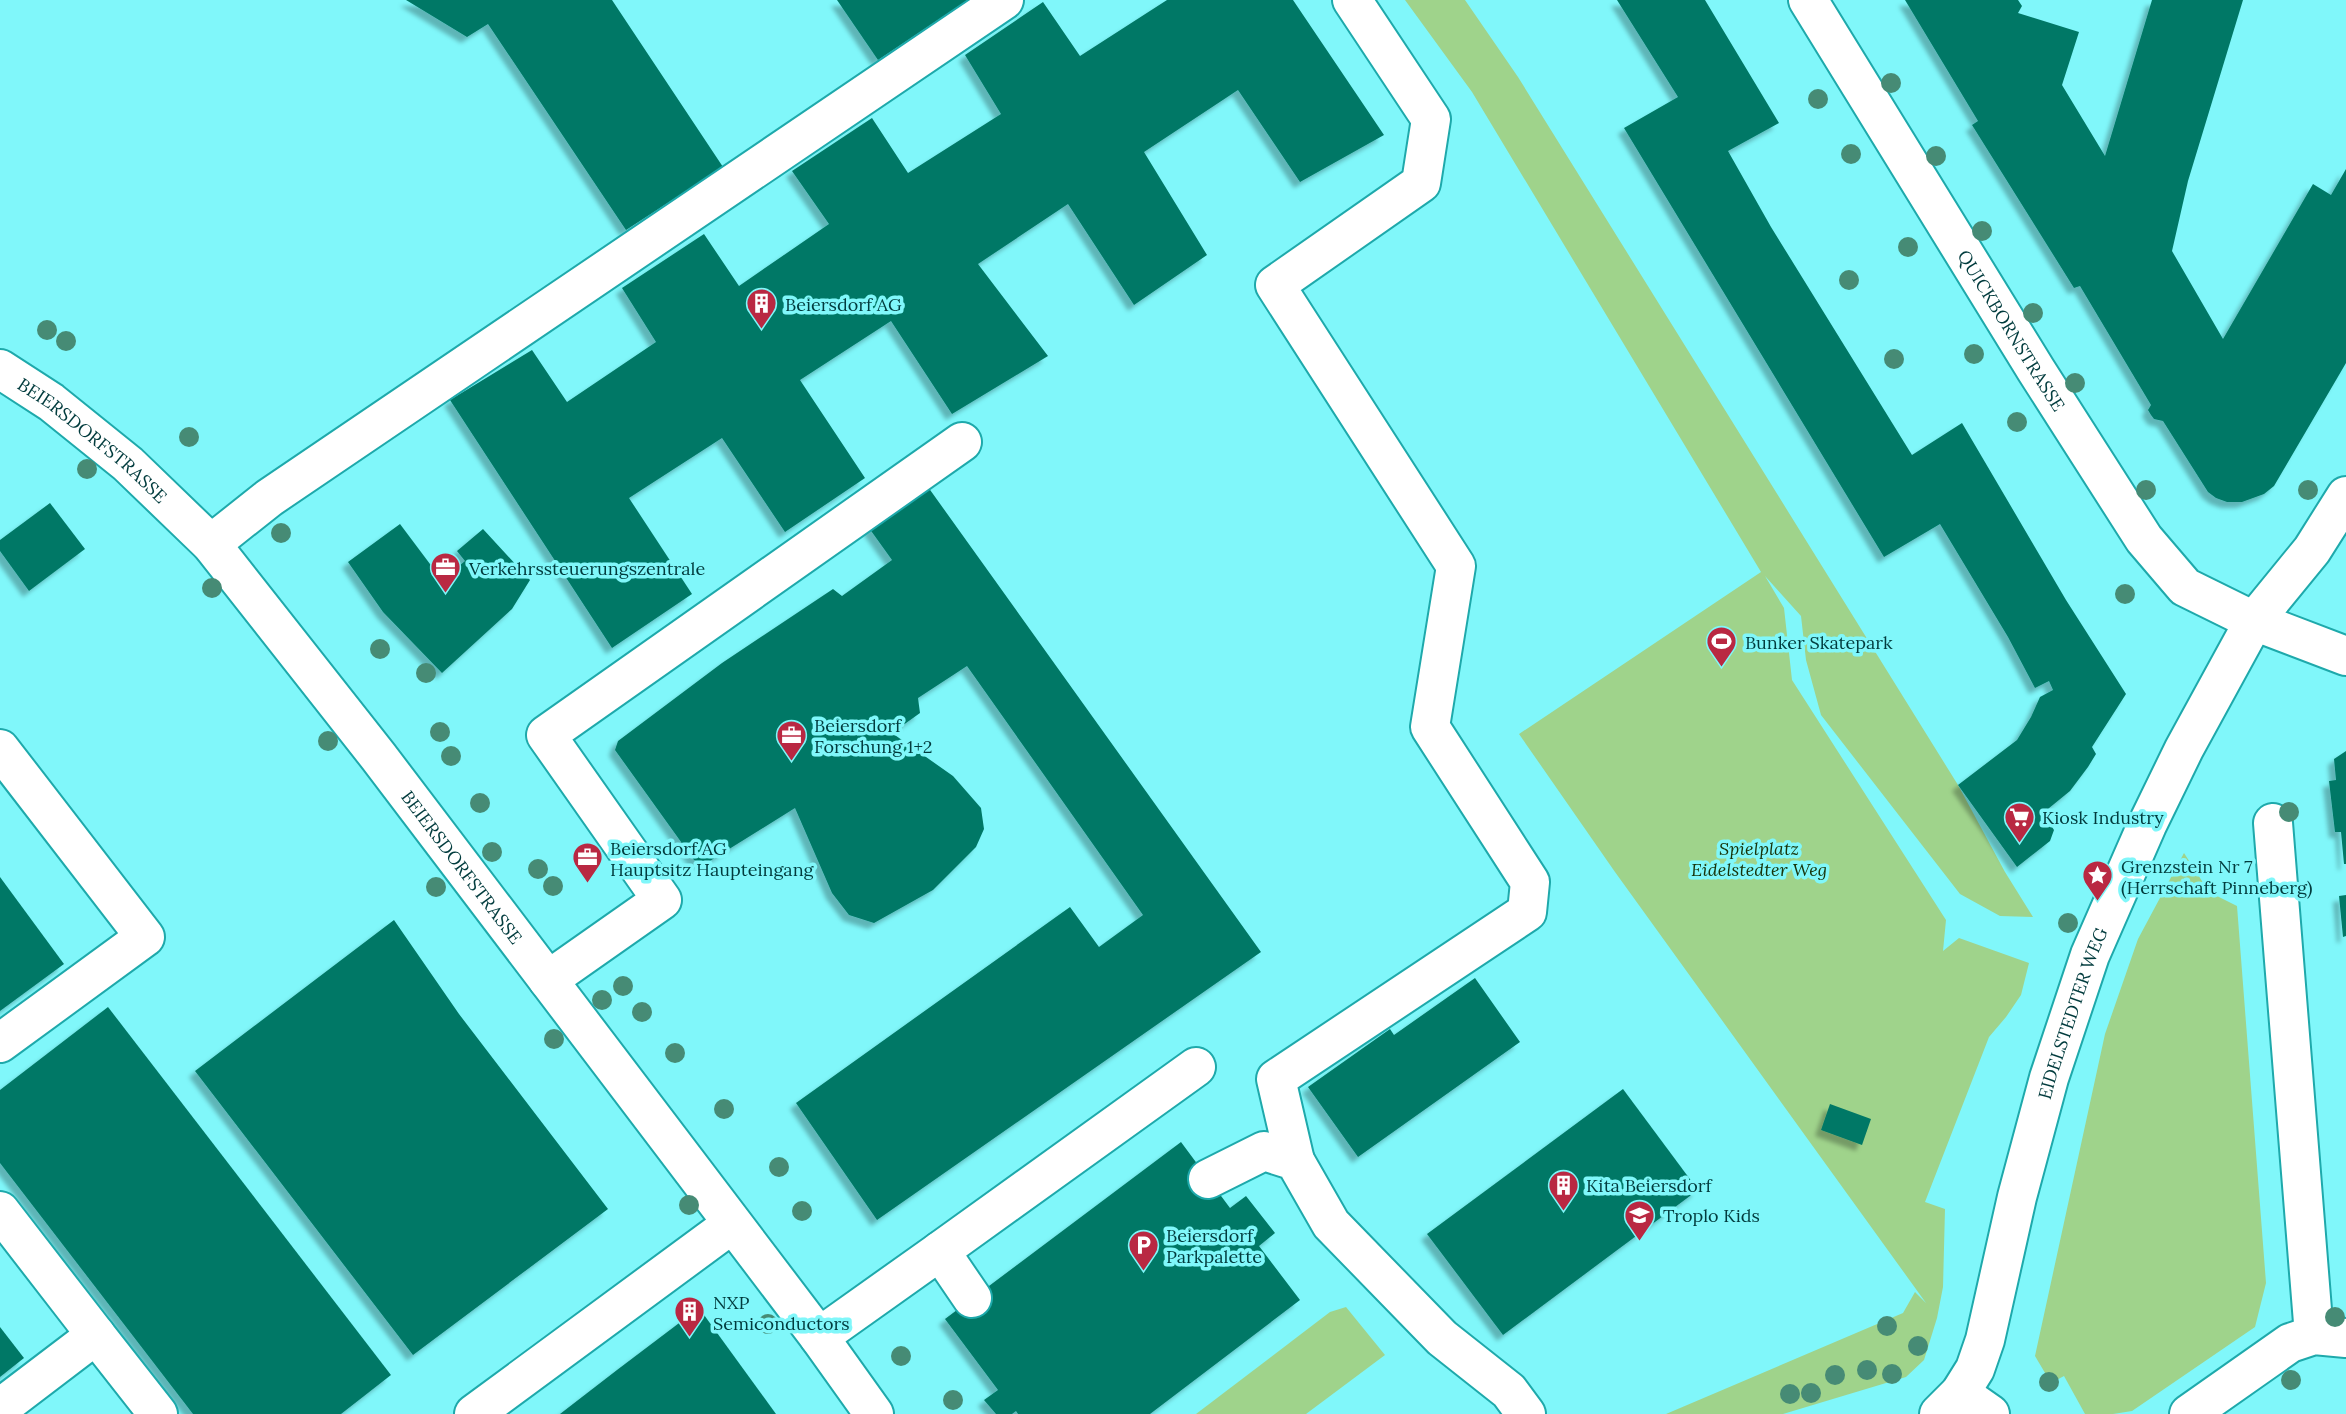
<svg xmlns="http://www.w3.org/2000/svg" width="2346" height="1414" font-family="Lora,serif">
  <defs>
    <filter id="shadow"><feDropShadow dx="-6" dy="6" stdDeviation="2" flood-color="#0004"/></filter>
  </defs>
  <rect width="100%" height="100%" fill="#80f7fa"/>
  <g fill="#9fd38b">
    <path d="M 1405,0 L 1465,0 L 1518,77 L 1958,785 L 2005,872 L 2033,917 L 2000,916 L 1960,894 L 1821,715 L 1806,660 L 1801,616 L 1765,576 L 1784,608 L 1792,680 L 1946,920 L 1943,951 L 1959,938 L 2029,963 L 2021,995 L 2006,1017 L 1989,1037 L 1925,1202 L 1945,1209 L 1943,1287 L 1937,1318 L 1924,1360 L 1906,1377 L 1783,1414 L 1666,1414 L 1903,1313 L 1915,1292 L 1926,1303 L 1615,872 L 1519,734 L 1761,572 L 1472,92 Z"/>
    <path d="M 2184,853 L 2209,892 L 2237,906 L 2266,1283 L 2255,1327 L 2132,1411 L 2113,1414 L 2085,1414 L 2064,1376 L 2051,1383 L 2035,1356 L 2105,1034 L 2138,939 Z"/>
    <path d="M 1346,1307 L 1385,1355 L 1306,1414 L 1196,1414 L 1330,1312 Z"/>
  </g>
  <g fill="#027866" filter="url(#shadow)">
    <path d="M 406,0 L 612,0 L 723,167 L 626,230 L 488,24 L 467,37 Z"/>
    <path d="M 837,0 L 968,0 L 878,60 Z"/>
    <path d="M 1167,0 L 1293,0 L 1384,135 L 1300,182 L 1238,90 L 1144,152 L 1207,255 L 1134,305 L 1068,204 L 978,264 L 1048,356 L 952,414 L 891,321 L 800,380 L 865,478 L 785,532 L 722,438 L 629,498 L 692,594 L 612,648 L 450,400 L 532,350 L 567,402 L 656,342 L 622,288 L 704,234 L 739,286 L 829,224 L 792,171 L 872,118 L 908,173 L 1001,114 L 965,55 L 1043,2 L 1080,56 Z"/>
    <path d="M 1617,0 L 1705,0 L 1779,123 L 1728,151 L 1771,227 L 1912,455 L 1962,423 L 2066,600 L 2126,694 L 2092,747 L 2096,754 L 2088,767 L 2070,791 L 2043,813 L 2054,830 L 2050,841 L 2017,867 L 1958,785 L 2017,740 L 2031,717 L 2040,697 L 2053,690 L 2049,681 L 2035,688 L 2008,637 L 1940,524 L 1884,557 L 1624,128 L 1678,97 Z"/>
    <path d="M 1905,0 L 2018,0 L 2022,6 L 2018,13 L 2079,32 L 2062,85 L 2105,156 L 2152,0 L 2243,0 L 2188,181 L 2172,251 L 2223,339 L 2313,184 L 2331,195 L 2346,169 L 2346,363 L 2274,486 L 2264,494 L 2242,502 L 2227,502 L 2216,498 L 2208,492 L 2163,421 L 2154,419 L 2151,415 L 2148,410 L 2151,405 L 2080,286 L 2074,288 L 1972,125 L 1978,121 Z"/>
    <path d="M 928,487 L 1261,952 L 877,1220 L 796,1103 L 1070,907 L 1099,947 L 1143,915 L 967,666 L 918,698 L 920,713 L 892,733 L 953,776 L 981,808 L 984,829 L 976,847 L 933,890 L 874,923 L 849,915 L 832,893 L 795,808 L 705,864 L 694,860 L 615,750 L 618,741 L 722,663 L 833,589 L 842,596 L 892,560 L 869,528 Z"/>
    <path d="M 50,503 L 85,549 L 29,591 L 0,551 L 0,540 Z"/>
    <path d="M 400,524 L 442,580 L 465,561 L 457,551 L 483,529 L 530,580 L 512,609 L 442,673 L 383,612 L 348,562 Z"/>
    <path d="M 2346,751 L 2346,864 L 2344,864 L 2341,832 L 2335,832 L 2329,781 L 2336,780 L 2334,759 Z"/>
    <path d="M 0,877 L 64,964 L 0,1011 Z"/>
    <path d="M 2346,895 L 2346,936 L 2343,937 L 2339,896 Z"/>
    <path d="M 394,920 L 459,1014 L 608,1209 L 413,1355 L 195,1071 Z"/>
    <path d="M 1475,978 L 1520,1042 L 1358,1157 L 1308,1087 L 1390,1029 L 1394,1035 Z"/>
    <path d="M 108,1007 L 391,1375 L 341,1414 L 193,1414 L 0,1163 L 0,1090 Z"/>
    <path d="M 1623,1089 L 1698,1190 L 1503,1335 L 1427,1234 Z"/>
    <path d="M 1830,1104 L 1871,1119 L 1862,1145 L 1821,1130 Z"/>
    <path d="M 1181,1142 L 1230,1208 L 1246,1196 L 1275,1233 L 1259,1246 L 1300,1300 L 1150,1414 L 1018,1414 L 1016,1411 L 1012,1414 L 996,1414 L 984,1400 L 998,1390 L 945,1319 Z"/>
    <path d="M 699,1308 L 776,1414 L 560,1414 L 617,1370 Z"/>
    <path d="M 0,1327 L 24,1358 L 0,1377 Z"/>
  </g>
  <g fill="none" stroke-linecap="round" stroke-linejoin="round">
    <defs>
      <g id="minor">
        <path id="s1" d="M 1808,0 L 2036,370 L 2144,539 L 2185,587 L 2254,621 L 2346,656"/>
        <path id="s2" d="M 0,369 L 51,402 L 128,464 L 211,544 L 378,756 L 819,1337 L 874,1414"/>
        <path d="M 211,544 L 269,498 L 1004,0"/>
        <path d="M 0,749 L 145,937 L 0,1043"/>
        <path d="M 2273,823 L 2314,1335"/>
        <path d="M 548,980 L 662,900 L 546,735 L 962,442"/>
        <path d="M 1295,1161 L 1276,1079 L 1527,912 L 1530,882 L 1430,727 L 1456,566 L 1275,285 L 1421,183 L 1431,119 L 1352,0"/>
        <path d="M 1208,1179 L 1264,1151 L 1295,1161 L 1331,1224 L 1442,1338 L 1509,1391 L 1526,1414"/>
        <path d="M 0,1211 L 96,1335"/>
        <path d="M 940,1251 L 1196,1067"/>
        <path d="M 819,1337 L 940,1251 L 972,1298"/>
        <path d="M 1960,1393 L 1990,1414"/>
        <path d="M 0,1408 L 96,1335 L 158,1414"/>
        <path d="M 474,1414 L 732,1224"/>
        <path id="s3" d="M 1939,1414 L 1960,1393 L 1975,1369 L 1985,1340 L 2017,1197 L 2049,1078 L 2090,955 L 2147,825 L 2184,749 L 2254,621 L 2312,550 L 2346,496"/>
        <path d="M 2189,1414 L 2290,1343 L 2314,1335 L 2346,1338"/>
      </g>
    </defs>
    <use href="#minor" stroke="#1ea9ab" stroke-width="42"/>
    <use href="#minor" stroke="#fff" stroke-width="38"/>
  </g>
  <g fill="#468b75">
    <circle cx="1891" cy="83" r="10"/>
    <circle cx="1818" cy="99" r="10"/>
    <circle cx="1851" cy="154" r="10"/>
    <circle cx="1936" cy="156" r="10"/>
    <circle cx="1982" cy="231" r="10"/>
    <circle cx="1908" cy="247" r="10"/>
    <circle cx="1849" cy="280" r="10"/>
    <circle cx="2033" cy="313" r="10"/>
    <circle cx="47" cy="330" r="10"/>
    <circle cx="66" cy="341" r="10"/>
    <circle cx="1974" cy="354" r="10"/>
    <circle cx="1894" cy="359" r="10"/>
    <circle cx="2075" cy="383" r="10"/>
    <circle cx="2017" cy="422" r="10"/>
    <circle cx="189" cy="437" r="10"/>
    <circle cx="87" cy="469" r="10"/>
    <circle cx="2146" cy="490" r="10"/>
    <circle cx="2308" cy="490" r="10"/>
    <circle cx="281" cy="533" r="10"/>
    <circle cx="212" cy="588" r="10"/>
    <circle cx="2125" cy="594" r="10"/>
    <circle cx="380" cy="649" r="10"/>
    <circle cx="426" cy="673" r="10"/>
    <circle cx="440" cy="732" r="10"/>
    <circle cx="328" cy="741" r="10"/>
    <circle cx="451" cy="756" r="10"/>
    <circle cx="480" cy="803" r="10"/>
    <circle cx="2289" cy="812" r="10"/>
    <circle cx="492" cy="852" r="10"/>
    <circle cx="538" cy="869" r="10"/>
    <circle cx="553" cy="886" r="10"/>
    <circle cx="436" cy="887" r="10"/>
    <circle cx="2068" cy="923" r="10"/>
    <circle cx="623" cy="986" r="10"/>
    <circle cx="602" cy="1000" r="10"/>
    <circle cx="642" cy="1012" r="10"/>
    <circle cx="554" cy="1039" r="10"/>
    <circle cx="675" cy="1053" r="10"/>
    <circle cx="724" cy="1109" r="10"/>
    <circle cx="779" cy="1167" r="10"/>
    <circle cx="689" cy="1205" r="10"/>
    <circle cx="802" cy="1211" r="10"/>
    <circle cx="2335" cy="1317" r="10"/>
    <circle cx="768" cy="1324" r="10"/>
    <circle cx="1887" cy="1326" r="10"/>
    <circle cx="1918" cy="1346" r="10"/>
    <circle cx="901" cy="1356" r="10"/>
    <circle cx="1867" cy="1370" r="10"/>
    <circle cx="1892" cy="1374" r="10"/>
    <circle cx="1835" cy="1375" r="10"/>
    <circle cx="2291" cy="1380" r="10"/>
    <circle cx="2049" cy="1382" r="10"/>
    <circle cx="1811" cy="1393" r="10"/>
    <circle cx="1790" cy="1394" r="10"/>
    <circle cx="953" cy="1400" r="10"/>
  </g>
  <defs>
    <symbol id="building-pin" viewBox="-11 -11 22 30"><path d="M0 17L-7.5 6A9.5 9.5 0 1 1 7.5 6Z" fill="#b92842" stroke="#80f7fa"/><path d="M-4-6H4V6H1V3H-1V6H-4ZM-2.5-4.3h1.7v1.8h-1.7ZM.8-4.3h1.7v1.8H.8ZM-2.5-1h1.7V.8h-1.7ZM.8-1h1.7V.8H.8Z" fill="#fff"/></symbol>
    <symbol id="office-pin" viewBox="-11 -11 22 30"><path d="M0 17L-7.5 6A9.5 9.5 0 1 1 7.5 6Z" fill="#b92842" stroke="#80f7fa"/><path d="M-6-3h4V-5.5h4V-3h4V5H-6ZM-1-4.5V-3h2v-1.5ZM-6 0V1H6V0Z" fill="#fff"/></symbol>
    <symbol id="stadium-pin" viewBox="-11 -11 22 30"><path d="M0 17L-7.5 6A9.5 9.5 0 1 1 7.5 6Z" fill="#b92842" stroke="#80f7fa"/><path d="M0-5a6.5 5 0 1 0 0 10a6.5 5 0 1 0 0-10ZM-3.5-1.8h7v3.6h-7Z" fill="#fff"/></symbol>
    <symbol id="supermarket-pin" viewBox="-11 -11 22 30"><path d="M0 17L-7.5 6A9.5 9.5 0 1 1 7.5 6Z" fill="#b92842" stroke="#80f7fa"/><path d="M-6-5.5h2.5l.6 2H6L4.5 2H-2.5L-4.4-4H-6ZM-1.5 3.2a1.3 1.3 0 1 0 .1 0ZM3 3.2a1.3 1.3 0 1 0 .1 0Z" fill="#fff"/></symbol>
    <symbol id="sight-pin" viewBox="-11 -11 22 30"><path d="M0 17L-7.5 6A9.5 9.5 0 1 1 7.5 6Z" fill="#b92842" stroke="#80f7fa"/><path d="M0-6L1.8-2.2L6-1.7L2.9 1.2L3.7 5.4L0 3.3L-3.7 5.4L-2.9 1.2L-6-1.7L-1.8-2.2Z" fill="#fff"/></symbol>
    <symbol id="school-pin" viewBox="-11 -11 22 30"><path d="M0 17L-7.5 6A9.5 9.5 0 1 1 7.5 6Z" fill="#b92842" stroke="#80f7fa"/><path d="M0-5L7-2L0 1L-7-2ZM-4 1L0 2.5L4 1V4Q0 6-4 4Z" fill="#fff"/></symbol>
    <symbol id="parking-pin" viewBox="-11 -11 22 30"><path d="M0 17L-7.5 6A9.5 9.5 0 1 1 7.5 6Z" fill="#b92842" stroke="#80f7fa"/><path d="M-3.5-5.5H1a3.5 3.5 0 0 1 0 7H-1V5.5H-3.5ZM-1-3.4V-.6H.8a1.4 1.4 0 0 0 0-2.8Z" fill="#fff"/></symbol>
  </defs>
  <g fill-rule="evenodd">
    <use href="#building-pin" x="744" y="286" width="35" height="47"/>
    <use href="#office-pin" x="428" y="550" width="35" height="47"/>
    <use href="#stadium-pin" x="1704" y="624" width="35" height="47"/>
    <use href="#office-pin" x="774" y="718" width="35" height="47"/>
    <use href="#supermarket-pin" x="2002" y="800" width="35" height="47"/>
    <use href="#office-pin" x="570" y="840" width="35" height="47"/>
    <use href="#sight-pin" x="2080" y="858" width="35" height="47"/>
    <use href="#building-pin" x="1546" y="1168" width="35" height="47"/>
    <use href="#school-pin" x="1622" y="1198" width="35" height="47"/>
    <use href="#parking-pin" x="1126" y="1228" width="35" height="47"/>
    <use href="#building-pin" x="672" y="1294" width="35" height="47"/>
  </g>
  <g text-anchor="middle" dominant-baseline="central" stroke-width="7" stroke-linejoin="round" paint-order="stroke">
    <g font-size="18" fill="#013b3d" stroke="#80f7fa" text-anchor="start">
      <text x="785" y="304">Beiersdorf AG</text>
      <text x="469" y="568">Verkehrssteuerungszentrale</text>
      <text x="1745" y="642">Bunker Skatepark</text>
      <text x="814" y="725">Beiersdorf<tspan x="814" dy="21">Forschung 1+2</tspan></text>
      <text x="2042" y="817">Kiosk Industry</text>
      <text x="610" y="848">Beiersdorf AG<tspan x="610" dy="21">Hauptsitz Haupteingang</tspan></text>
      <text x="2121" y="866">Grenzstein Nr 7<tspan x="2121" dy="21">(Herrschaft Pinneberg)</tspan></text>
      <text x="1586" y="1185">Kita Beiersdorf</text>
      <text x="1663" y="1215">Troplo Kids</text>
      <text x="1166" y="1235">Beiersdorf<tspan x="1166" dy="21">Parkpalette</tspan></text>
      <text x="713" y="1302">NXP<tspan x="713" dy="21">Semiconductors</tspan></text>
    </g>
    <g font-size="18" fill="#013b3d" stroke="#80f7fa">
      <text stroke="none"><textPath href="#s1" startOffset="388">QUICKBORNSTRASSE</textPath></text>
      <text stroke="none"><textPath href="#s2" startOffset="117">BEIERSDORFSTRASSE</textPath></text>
      <text stroke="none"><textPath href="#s2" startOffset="684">BEIERSDORFSTRASSE</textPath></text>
      <text stroke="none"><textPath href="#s3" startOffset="427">EIDELSTEDTER WEG</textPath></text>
    </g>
    <g font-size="18" font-style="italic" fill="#173309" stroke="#80f7fa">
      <text x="1759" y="848">Spielplatz<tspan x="1759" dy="21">Eidelstedter Weg</tspan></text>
    </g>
  </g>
</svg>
